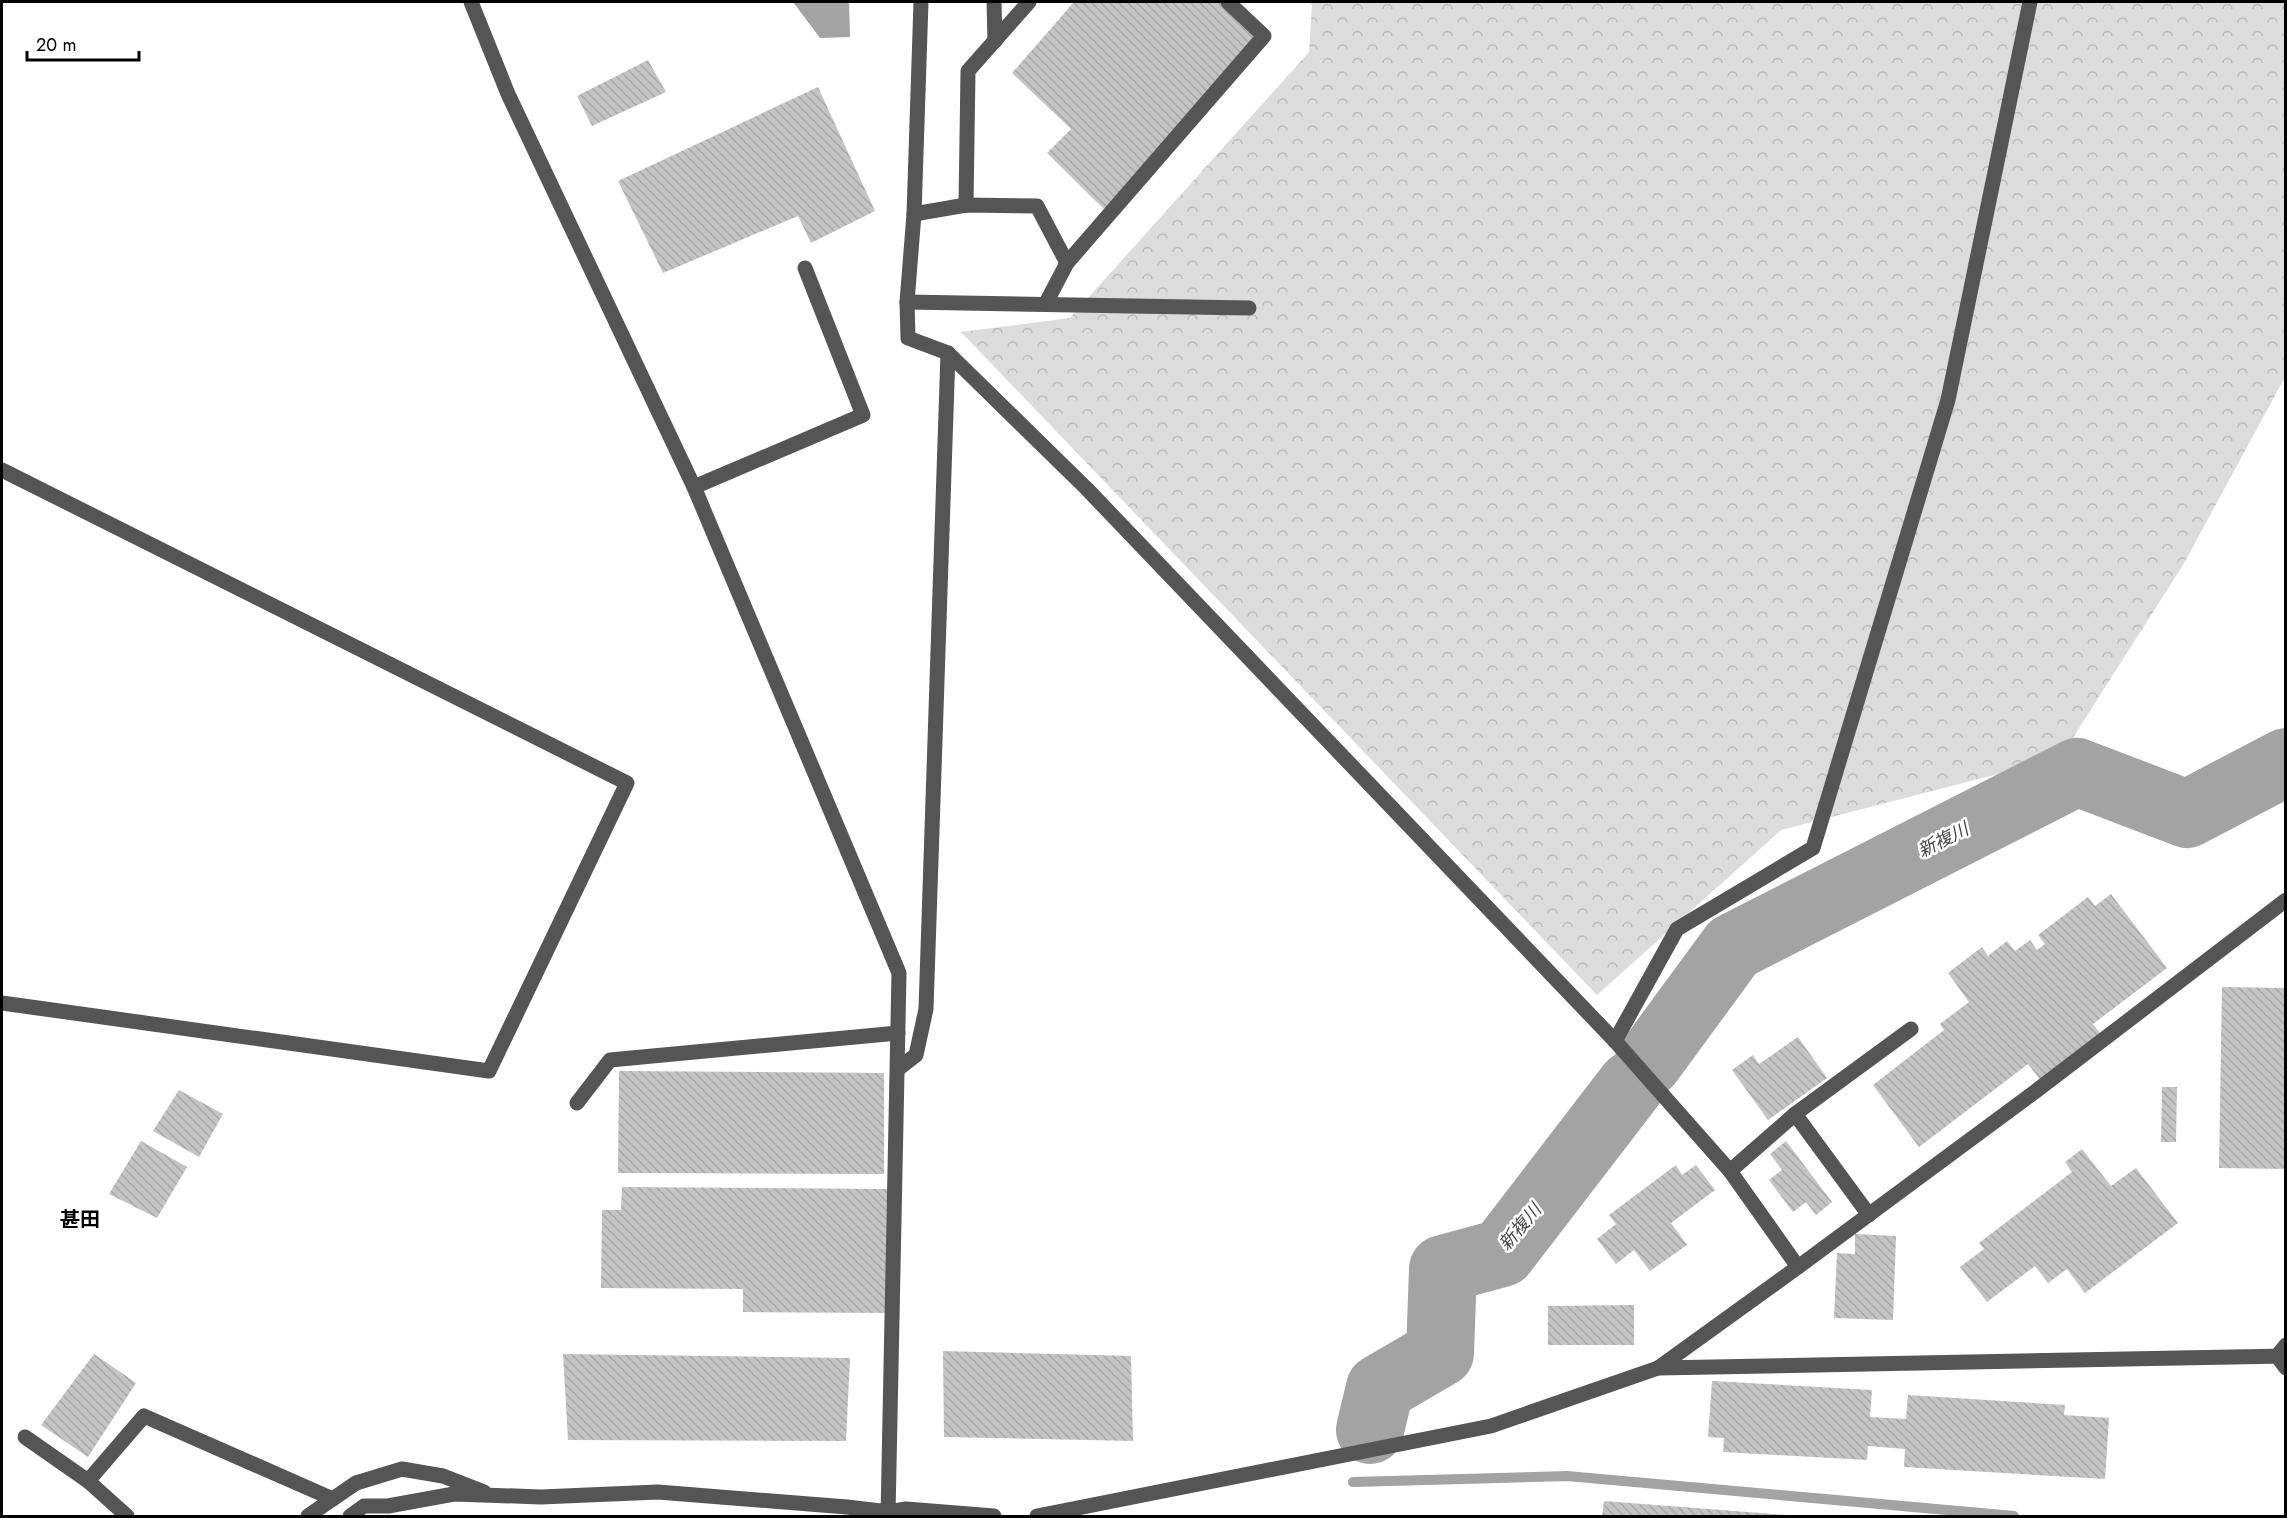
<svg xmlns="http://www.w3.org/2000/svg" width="2287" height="1518" font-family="Jost,'Noto Sans JP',sans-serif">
  <defs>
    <pattern id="forest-crowns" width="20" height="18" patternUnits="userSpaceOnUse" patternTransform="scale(1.5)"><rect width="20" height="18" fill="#dcdcdc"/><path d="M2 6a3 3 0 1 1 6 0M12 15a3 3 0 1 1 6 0" fill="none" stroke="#bbb"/></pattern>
    <pattern id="building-back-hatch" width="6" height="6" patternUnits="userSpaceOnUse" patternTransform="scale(1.5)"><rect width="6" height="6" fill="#c4c4c4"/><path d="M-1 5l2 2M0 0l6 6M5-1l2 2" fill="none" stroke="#a7a7a7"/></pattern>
  </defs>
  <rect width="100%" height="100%" fill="#fff"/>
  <path fill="url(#forest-crowns)" d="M 1308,2 L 2285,2 L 2285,377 L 2183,565 L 2060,758 L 1781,830 L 1597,995 L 961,332 L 1070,318 L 1309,52 L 1312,5 Z"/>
  <path fill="#a3a3a3" d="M 793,2 L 849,2 L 850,37 L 820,38 Z"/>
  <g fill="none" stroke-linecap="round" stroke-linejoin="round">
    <path stroke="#a3a3a3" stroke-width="10" d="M 1353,1482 L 1567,1476 L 2014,1516"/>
    <g stroke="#a3a3a3" stroke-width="68">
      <path d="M 1648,1063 L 1733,947 L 2077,772 L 2187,814 L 2286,762"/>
      <path d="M 1370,1430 L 1380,1388 L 1440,1353 L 1443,1269 L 1502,1253 L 1631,1085"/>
    </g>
  </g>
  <g fill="url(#building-back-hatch)">
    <path d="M 1074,2 L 1224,2 L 1262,36 L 1108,213 L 1047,153 L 1071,129 L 1012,73 Z"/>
    <path d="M 648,60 L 666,92 L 592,126 L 577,96 Z"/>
    <path d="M 818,87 L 875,211 L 811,243 L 798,216 L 663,273 L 618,181 Z"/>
    <path d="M 2111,894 L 2167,968 L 2093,1024 L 2102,1036 L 2042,1082 L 2028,1064 L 1919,1147 L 1873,1085 L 1944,1030 L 1940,1024 L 1969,1002 L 1948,973 L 1982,947 L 1988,956 L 2007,941 L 2015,951 L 2030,940 L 2037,950 L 2045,944 L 2038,935 L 2088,897 L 2095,906 Z"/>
    <path d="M 2222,987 L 2286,988 L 2286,1169 L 2219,1168 Z"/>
    <path d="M 1798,1037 L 1827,1078 L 1768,1120 L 1732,1070 L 1753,1055 L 1759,1064 Z"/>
    <path d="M 619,1071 L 884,1073 L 884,1174 L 618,1173 Z"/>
    <path d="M 2162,1087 L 2177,1087 L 2176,1142 L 2161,1142 Z"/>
    <path d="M 179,1090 L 223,1114 L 199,1157 L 153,1131 Z"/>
    <path d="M 141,1141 L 187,1167 L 157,1218 L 109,1194 Z"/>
    <path d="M 1786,1141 L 1832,1202 L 1816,1215 L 1806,1202 L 1793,1212 L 1769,1180 L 1782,1170 L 1770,1154 Z"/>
    <path d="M 2082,1149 L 2111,1186 L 2136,1168 L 2178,1223 L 2085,1293 L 2067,1269 L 2048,1283 L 2035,1266 L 1987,1302 L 1960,1267 L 1984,1249 L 1979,1243 L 2072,1172 L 2065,1162 Z"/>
    <path d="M 1676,1165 L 1682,1175 L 1696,1165 L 1715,1190 L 1671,1223 L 1687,1245 L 1650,1271 L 1634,1250 L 1616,1264 L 1597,1239 L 1616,1224 L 1609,1215 Z"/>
    <path d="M 622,1187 L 887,1189 L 886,1313 L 743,1312 L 743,1289 L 601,1288 L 602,1210 L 621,1210 Z"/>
    <path d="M 1855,1234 L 1896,1236 L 1893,1320 L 1834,1318 L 1837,1253 L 1855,1254 Z"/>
    <path d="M 1634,1305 L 1634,1345 L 1548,1345 L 1548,1306 Z"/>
    <path d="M 943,1351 L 1131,1356 L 1133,1441 L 944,1437 Z"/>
    <path d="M 94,1354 L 136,1383 L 88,1457 L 41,1425 Z"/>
    <path d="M 563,1354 L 850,1358 L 846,1441 L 568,1440 Z"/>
    <path d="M 1712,1381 L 1872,1390 L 1870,1417 L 1906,1419 L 1908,1395 L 2065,1405 L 2064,1415 L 2109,1418 L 2105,1479 L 1904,1467 L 1905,1449 L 1868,1446 L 1867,1460 L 1723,1452 L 1724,1438 L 1708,1437 Z"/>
    <path d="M 1604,1501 L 1787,1515 L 1787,1516 L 1602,1516 Z"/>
  </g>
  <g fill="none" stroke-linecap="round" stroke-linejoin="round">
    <g stroke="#555" stroke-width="15">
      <path d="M 471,2 L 508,94 L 694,487 L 899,973 L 888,1516"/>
      <path d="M 994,2 L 995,41"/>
      <path d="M 966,205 L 968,71 L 1029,2"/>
      <path d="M 914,214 L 966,205 L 1037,206 L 1067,263"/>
      <path d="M 907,302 L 1249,308"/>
      <path d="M 1046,303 L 1067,263 L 1264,36 L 1228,2"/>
      <path d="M 948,353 L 1087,489 L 1615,1041 L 1730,1171 L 1798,1267"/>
      <path d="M 2,470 L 627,783 L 489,1071 L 2,1003"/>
      <path d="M 694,487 L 863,415 L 805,268"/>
      <path d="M 1615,1041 L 1677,929 L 1813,848 L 1948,400 L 2030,2"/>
      <path d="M 898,1069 L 916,1055 L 926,1009 L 948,353 L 908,338 L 907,302 L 914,214 L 921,2"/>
      <path d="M 577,1103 L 610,1060 L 898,1033"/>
      <path d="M 1795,1114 L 1869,1215"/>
      <path d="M 1730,1171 L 1795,1114 L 1911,1029"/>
      <path d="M 2286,1345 L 2277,1356 L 2286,1368"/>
      <path d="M 1658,1368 L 2286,1356"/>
      <path d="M 25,1437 L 88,1481"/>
      <path d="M 127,1516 L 88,1481 L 144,1416 L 333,1499"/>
      <path d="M 308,1516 L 356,1483 L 402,1469 L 443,1476 L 484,1492"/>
      <path d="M 350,1516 L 364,1506 L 388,1506 L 454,1494 L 541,1497 L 658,1492 L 847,1507 L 889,1512 L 906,1509 L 994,1516"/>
      <path d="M 1037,1516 L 1491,1426 L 1658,1368 L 1798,1267 L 2036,1091 L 2286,900"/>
    </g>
  </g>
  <g text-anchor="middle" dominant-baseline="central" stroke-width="5" stroke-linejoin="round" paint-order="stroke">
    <g font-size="18" font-style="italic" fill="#444" stroke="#fff">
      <text transform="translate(1943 840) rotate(-27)">新複川</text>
      <text transform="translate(1520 1227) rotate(-50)">新複川</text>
    </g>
    <g font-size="20" font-weight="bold" fill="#000" stroke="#fff">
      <text x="80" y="1219">甚田</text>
    </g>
  </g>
  <rect width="2287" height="1518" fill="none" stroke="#000000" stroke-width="6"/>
  <path d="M27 51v9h112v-9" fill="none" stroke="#000000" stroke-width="3"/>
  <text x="36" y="51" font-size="18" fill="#000000" stroke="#ffffff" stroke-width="4.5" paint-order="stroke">20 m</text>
</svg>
